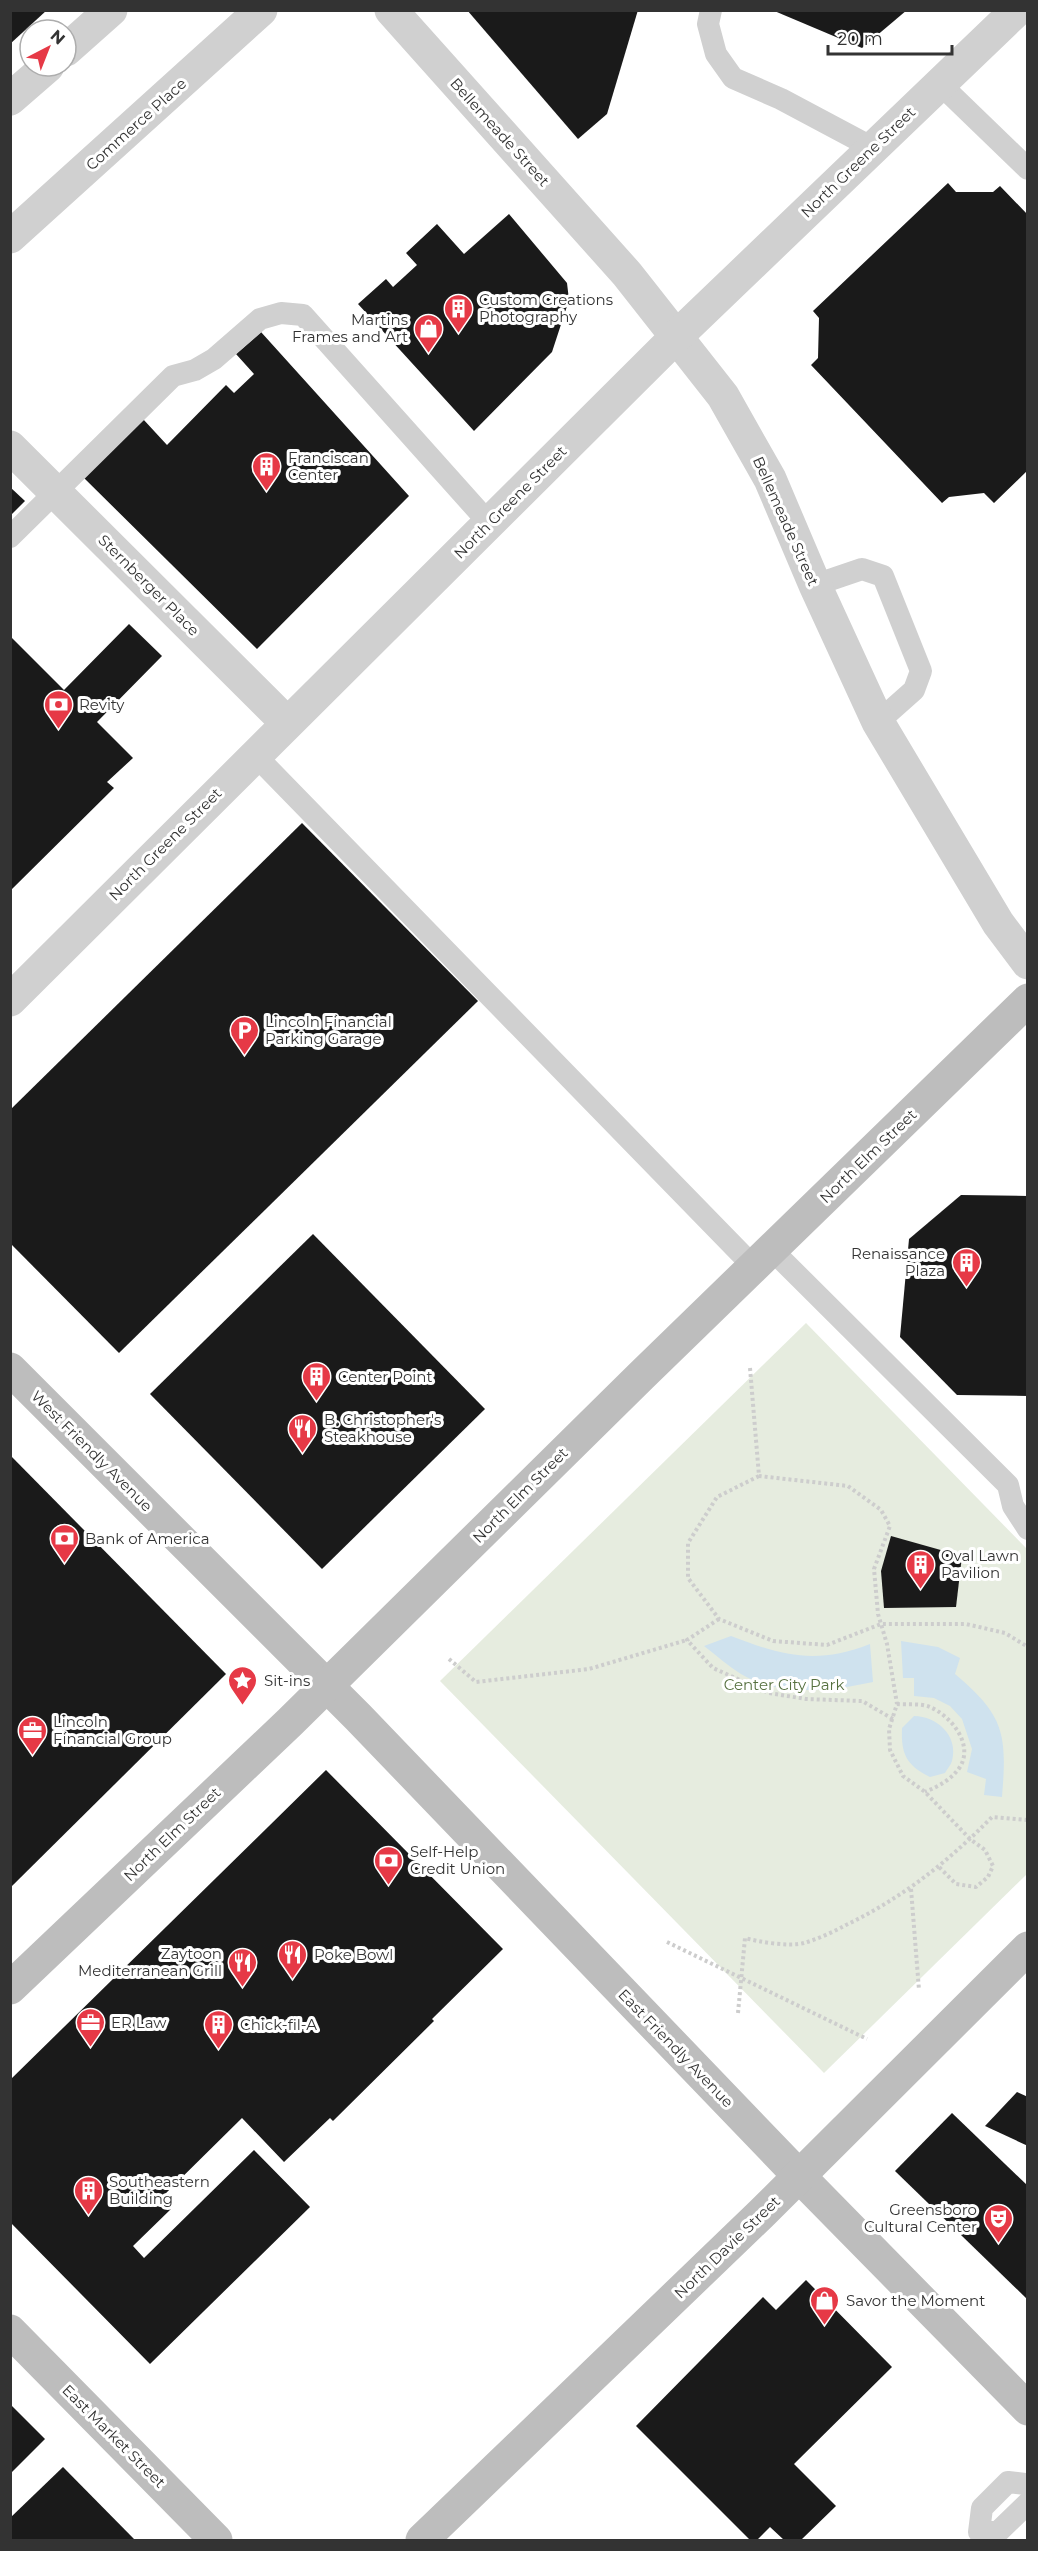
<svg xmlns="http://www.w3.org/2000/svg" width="1038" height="2551" font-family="Montserrat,sans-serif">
  <rect width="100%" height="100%" fill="#fff"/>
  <path fill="#e6ecdf" d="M 806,1323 L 1027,1549 L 1027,1874 L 824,2073 L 440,1681 Z"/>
  <g fill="#cfe2ee">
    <path d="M 731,1636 C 783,1656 816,1665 870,1644 L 873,1682 C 832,1691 779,1697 741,1674 C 728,1666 716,1655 704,1646 Z"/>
    <path d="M 901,1641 L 938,1647 L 960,1658 L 955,1674 C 1005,1716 1007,1734 1002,1797 L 984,1795 L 986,1779 L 967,1772 L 972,1749 L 962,1719 L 950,1706 L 934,1698 L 914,1696 L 914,1678 L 903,1678 Z"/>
    <path d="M 914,1716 C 937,1716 959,1736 952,1761 C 951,1765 947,1769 945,1773 L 930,1777 C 906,1765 901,1754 902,1728 Z"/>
  </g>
  <g fill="#1a1a1a">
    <path d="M 10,10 L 47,10 L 10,44 Z"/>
    <path d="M 467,10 L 638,10 L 607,114 L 578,139 Z"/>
    <path d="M 772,10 L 907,10 L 862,48 Z"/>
    <path d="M 948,183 L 956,192 L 993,192 L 1000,186 L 1028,215 L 1028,470 L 994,503 L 984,493 L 949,497 L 942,503 L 811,365 L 818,358 L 819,318 L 813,311 Z"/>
    <path d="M 509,214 L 567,283 L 569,300 L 552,352 L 474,431 L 358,304 L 386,279 L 393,287 L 417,265 L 406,253 L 437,224 L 464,254 Z"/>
    <path d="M 261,332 L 409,496 L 257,649 L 84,478 L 143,419 L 167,445 L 226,385 L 234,393 L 254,374 L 236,354 Z"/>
    <path d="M 10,487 L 25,501 L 10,516 Z"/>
    <path d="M 129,624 L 162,656 L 97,722 L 133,758 L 107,782 L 114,788 L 10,891 L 10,636 L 64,690 Z"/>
    <path d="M 302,823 L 478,1001 L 119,1353 L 10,1243 L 10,1110 Z"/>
    <path d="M 961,1195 L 1028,1196 L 1028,1396 L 957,1395 L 900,1337 L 909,1239 Z"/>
    <path d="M 313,1234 L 485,1409 L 322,1569 L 150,1394 Z"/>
    <path d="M 10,1455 L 226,1674 L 10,1888 Z"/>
    <path d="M 891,1536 L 962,1556 L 956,1607 L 884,1608 L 881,1571 Z"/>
    <path d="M 326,1770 L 503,1949 L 432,2019 L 434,2021 L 333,2121 L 330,2118 L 284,2162 L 242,2118 L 160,2199 L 171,2209 L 133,2246 L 144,2258 L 254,2150 L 310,2207 L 150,2364 L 10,2222 L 10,2080 Z"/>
    <path d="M 1017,2092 L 1028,2097 L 1028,2146 L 985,2126 Z"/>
    <path d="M 952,2113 L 1028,2186 L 1028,2300 L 895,2171 Z"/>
    <path d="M 806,2280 L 892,2367 L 794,2464 L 836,2506 L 801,2540 L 784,2540 L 770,2527 L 757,2540 L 750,2540 L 636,2426 L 763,2297 L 776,2310 Z"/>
    <path d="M 10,2404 L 45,2439 L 10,2474 Z"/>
    <path d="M 63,2467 L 135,2540 L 10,2540 L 10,2518 Z"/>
  </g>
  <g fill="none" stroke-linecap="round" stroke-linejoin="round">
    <g stroke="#cdcdcd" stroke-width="4" stroke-dasharray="3 3" stroke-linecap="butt">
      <path d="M 750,1368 L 759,1476 L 848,1486 L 881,1510 L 890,1526 L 874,1569 L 878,1614 L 887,1644 L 897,1704 L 889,1729 L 890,1750 L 903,1776 L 925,1792 L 970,1839 L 985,1850 L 993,1866 L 988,1877 L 976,1887 L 956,1884 L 939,1867"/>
      <path d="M 759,1476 L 717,1497 L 688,1543 L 688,1578 L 719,1619 L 773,1641 L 827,1645 L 881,1624 L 966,1624 L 1005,1633 L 1028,1647"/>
      <path d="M 719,1619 L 687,1640 L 713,1668 L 769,1693 L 806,1699 L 862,1701 L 893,1719"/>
      <path d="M 449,1659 L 476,1682 L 589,1669 L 687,1640"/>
      <path d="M 897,1704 C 907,1705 921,1703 930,1707 C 951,1716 974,1744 960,1767 C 951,1780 939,1786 925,1792"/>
      <path d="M 911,1889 L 919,1990"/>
      <path d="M 667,1942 L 867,2039"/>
      <path d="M 738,2013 L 745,1938 C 759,1942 789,1947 804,1943 C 818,1939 833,1932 846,1925 C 902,1898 948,1862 992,1817 L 1028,1820"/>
    </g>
    <g stroke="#d0d0d0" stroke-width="22">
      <path d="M 711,10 L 708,24 L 716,54 L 733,78 L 781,99 L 873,148"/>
      <path d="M 940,84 L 1028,169"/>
      <path d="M 10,537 L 173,376 L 195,370 L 214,359 L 260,319 L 281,313 L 303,315 L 489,523"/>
      <path d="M 815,585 L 862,569 L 883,576 L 921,671 L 914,690 L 878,722"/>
      <path d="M 255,755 L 754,1267"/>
      <path d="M 772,1250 L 1008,1485 L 1013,1506 L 1028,1529"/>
      <path d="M 1025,2484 L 1008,2482 L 982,2508 L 979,2532 L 998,2532 L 1028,2503"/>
    </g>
    <g stroke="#d0d0d0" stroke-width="33">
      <path d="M 66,50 L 111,10"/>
      <path d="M 10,99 L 48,66"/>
      <path d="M 10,237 L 261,10"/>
      <path d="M 10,447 L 287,723"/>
    </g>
    <g stroke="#d0d0d0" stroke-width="33">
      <path d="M 391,10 L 627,274 L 723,396 L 770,479 L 815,585 L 878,722 L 998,923 L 1028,963"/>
      <path d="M 10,1000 L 675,338 L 1017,10"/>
    </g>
    <g stroke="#bdbdbd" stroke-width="33">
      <path d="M 10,1369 L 358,1717 L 800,2177 L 1028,2409"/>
      <path d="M 10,1988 L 290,1722 L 641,1376 L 1028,1000"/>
      <path d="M 10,2331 L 216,2540"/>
      <path d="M 422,2540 L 761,2214 L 1028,1948"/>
    </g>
  </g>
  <defs>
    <symbol id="building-pin" viewBox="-11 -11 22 30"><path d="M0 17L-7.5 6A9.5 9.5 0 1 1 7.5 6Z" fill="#e63946" stroke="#fff"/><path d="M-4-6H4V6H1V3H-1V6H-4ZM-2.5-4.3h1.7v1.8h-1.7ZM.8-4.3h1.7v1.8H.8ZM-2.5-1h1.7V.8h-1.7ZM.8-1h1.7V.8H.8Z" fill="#fff"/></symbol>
    <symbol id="shop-pin" viewBox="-11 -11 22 30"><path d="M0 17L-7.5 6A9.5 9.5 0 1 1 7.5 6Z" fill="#e63946" stroke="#fff"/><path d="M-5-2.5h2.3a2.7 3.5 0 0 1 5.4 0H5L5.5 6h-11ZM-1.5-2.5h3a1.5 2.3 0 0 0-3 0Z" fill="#fff"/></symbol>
    <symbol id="bank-pin" viewBox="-11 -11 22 30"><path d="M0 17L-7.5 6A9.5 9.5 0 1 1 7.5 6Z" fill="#e63946" stroke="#fff"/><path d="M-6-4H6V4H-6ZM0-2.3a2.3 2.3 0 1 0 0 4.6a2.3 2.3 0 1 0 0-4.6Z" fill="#fff"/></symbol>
    <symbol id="parking-pin" viewBox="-11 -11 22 30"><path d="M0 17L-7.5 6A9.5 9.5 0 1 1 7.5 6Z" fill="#e63946" stroke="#fff"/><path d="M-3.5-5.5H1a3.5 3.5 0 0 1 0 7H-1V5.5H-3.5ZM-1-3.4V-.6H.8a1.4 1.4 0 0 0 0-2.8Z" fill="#fff"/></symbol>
    <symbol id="restaurant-pin" viewBox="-11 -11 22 30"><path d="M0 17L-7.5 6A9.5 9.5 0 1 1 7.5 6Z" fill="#e63946" stroke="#fff"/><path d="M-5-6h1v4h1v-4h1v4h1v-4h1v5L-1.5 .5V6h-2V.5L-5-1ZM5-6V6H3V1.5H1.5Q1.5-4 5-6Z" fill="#fff"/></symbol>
    <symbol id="sight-pin" viewBox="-11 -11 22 30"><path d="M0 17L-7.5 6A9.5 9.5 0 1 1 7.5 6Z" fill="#e63946" stroke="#fff"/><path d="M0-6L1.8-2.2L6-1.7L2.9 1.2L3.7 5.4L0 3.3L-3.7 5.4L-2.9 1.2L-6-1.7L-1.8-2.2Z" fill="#fff"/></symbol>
    <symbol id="office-pin" viewBox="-11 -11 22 30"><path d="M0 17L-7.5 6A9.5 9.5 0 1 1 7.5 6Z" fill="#e63946" stroke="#fff"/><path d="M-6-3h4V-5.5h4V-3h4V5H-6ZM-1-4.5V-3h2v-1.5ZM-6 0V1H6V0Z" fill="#fff"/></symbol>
    <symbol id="theatre-pin" viewBox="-11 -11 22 30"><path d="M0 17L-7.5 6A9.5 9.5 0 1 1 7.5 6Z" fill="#e63946" stroke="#fff"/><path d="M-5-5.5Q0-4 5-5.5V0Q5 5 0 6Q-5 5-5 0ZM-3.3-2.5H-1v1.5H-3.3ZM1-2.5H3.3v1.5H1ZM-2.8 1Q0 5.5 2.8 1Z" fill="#fff"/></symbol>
  </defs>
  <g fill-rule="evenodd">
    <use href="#building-pin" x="442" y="292" width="33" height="45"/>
    <use href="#shop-pin" x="412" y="312" width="33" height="45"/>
    <use href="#building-pin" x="250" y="450" width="33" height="45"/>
    <use href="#bank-pin" x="42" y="688" width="33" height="45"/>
    <use href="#parking-pin" x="228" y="1014" width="33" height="45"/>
    <use href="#building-pin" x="950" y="1246" width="33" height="45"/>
    <use href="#building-pin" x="300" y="1360" width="33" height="45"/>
    <use href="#restaurant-pin" x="286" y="1412" width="33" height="45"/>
    <use href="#bank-pin" x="48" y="1522" width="33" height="45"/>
    <use href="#building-pin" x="904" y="1548" width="33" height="45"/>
    <use href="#sight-pin" x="226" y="1664" width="33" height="45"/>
    <use href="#office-pin" x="16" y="1714" width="33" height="45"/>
    <use href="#bank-pin" x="372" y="1844" width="33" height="45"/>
    <use href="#restaurant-pin" x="276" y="1938" width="33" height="45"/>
    <use href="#restaurant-pin" x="226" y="1946" width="33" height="45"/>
    <use href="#office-pin" x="74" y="2006" width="33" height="45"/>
    <use href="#building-pin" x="202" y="2008" width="33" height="45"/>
    <use href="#building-pin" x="72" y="2174" width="33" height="45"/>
    <use href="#theatre-pin" x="982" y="2202" width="33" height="45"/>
    <use href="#shop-pin" x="808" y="2284" width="33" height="45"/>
  </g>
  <g text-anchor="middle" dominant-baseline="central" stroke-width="6" stroke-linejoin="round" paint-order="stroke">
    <g font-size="15" fill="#333" stroke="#fff">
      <text transform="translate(136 124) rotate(-42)">Commerce Place</text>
      <text transform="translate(500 132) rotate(48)">Bellemeade Street</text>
      <text transform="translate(858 162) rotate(-44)">North Greene Street</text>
      <text transform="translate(510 502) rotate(-45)">North Greene Street</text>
      <text transform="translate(786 521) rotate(66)">Bellemeade Street</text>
      <text transform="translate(149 585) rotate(45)">Sternberger Place</text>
      <text transform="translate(165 844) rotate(-45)">North Greene Street</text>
      <text transform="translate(868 1156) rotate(-44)">North Elm Street</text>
      <text transform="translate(92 1451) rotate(45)">West Friendly Avenue</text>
      <text transform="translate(520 1495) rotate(-45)">North Elm Street</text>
      <text transform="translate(172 1834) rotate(-44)">North Elm Street</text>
      <text transform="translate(676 2048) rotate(46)">East Friendly Avenue</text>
      <text transform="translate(727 2247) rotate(-44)">North Davie Street</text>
      <text transform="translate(114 2436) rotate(45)">East Market Street</text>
    </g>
    <g font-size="15" fill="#333" stroke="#fff" text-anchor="start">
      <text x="479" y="299">Custom Creations<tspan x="479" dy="17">Photography</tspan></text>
      <text x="408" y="319" text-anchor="end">Martins<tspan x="408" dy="17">Frames and Art</tspan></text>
      <text x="288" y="457">Franciscan<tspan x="288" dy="17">Center</tspan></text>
      <text x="79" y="704">Revity</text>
      <text x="265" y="1021">Lincoln Financial<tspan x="265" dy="17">Parking Garage</tspan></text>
      <text x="945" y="1253" text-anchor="end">Renaissance<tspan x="945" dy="17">Plaza</tspan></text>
      <text x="338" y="1376">Center Point</text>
      <text x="324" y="1419">B. Christopher's<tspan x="324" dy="17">Steakhouse</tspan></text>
      <text x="85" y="1538">Bank of America</text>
      <text x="941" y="1555">Oval Lawn<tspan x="941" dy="17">Pavilion</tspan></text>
      <text x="264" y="1680">Sit-ins</text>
      <text x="53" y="1721">Lincoln<tspan x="53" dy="17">Financial Group</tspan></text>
      <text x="410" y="1851">Self-Help<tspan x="410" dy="17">Credit Union</tspan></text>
      <text x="222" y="1953" text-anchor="end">Zaytoon<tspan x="222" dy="17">Mediterranean Grill</tspan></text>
      <text x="314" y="1954">Poke Bowl</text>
      <text x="111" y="2022">ER Law</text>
      <text x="240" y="2024">Chick-fil-A</text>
      <text x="109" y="2181">Southeastern<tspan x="109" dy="17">Building</tspan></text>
      <text x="977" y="2209" text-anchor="end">Greensboro<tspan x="977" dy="17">Cultural Center</tspan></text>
      <text x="846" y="2300">Savor the Moment</text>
    </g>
    <g font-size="15" fill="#56703f" stroke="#fff">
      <text x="784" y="1684">Center City Park</text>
    </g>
  </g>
  <rect width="1038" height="2551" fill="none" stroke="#333333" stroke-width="24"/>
  <g transform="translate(48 48) rotate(42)"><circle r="28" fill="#ffffff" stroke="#adadad" stroke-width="1.5"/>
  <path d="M0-4.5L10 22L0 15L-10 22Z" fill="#e63946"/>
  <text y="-9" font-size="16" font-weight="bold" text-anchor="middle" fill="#333333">N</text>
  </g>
  <path d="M828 45v9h124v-9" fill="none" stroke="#333333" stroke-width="3"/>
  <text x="837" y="45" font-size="18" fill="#333333" stroke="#ffffff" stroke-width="4.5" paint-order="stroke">20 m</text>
</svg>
